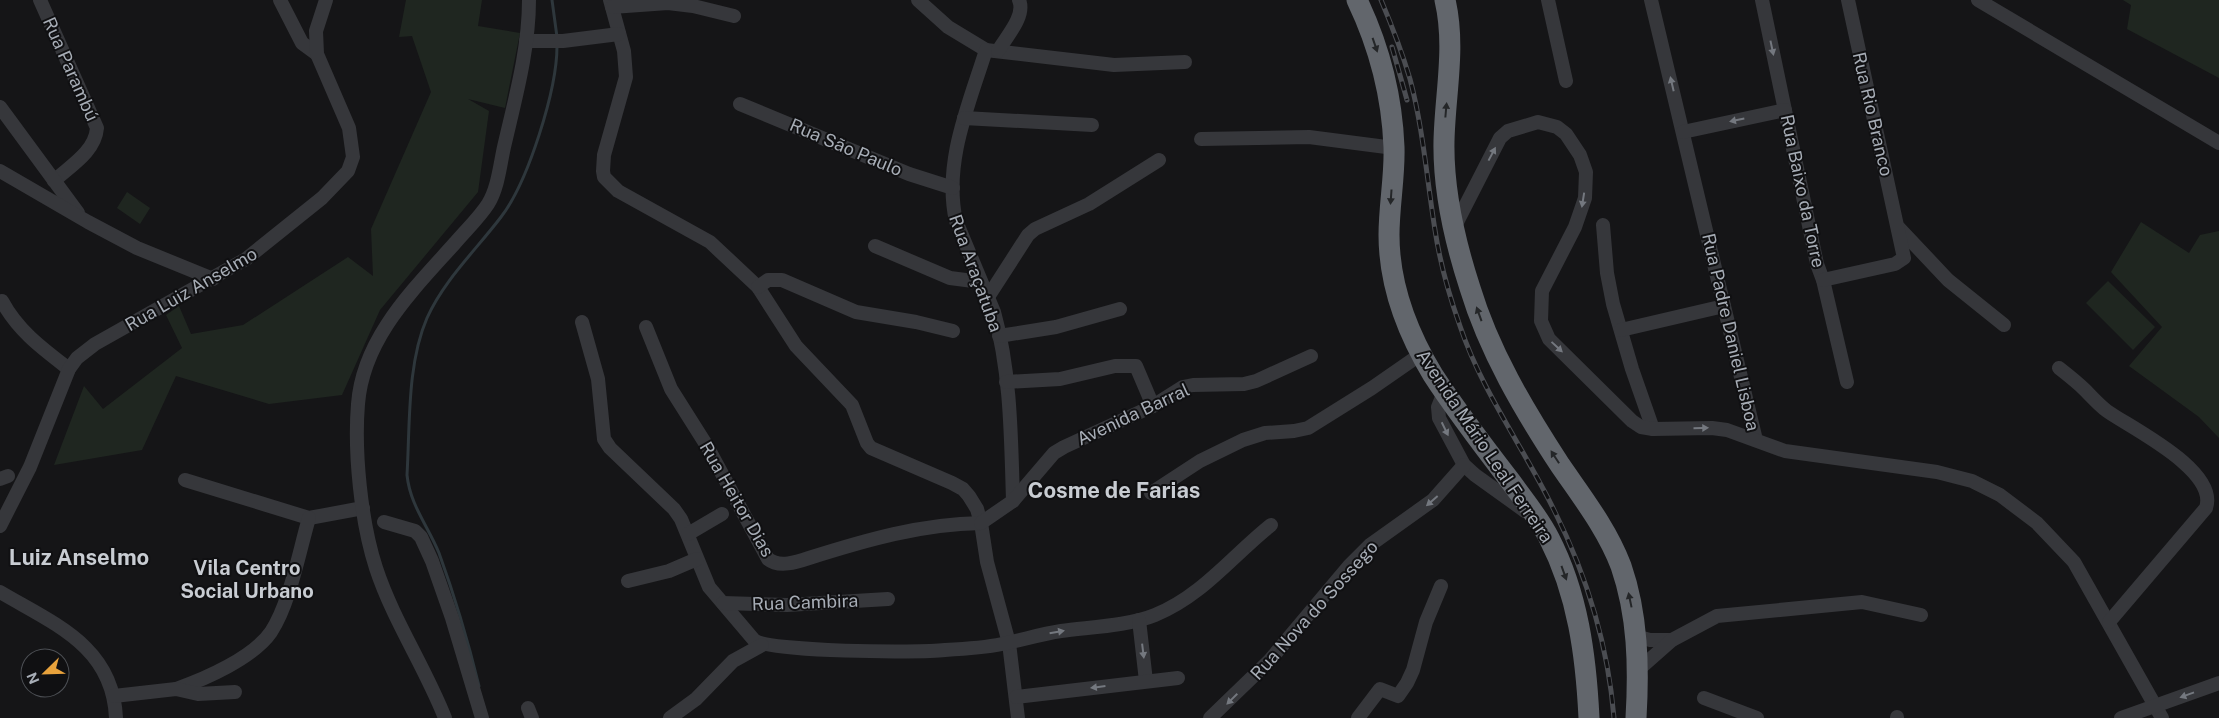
<svg xmlns="http://www.w3.org/2000/svg" width="2219" height="718" font-family="'Public Sans',sans-serif">
  <rect width="100%" height="100%" fill="#151517"/>
  <g fill="#1f2620">
    <path d="M 406,0 L 482,0 L 478,26 L 520,33 L 505,108 L 468,99 L 489,111 L 478,192 L 380,310 L 342,395 L 269,404 L 176,376 L 142,450 L 54,465 L 84,386 L 103,409 L 182,348 L 166,315 L 179,306 L 191,334 L 243,325 L 348,257 L 373,276 L 371,229 L 431,92 L 412,36 L 399,37 Z"/>
    <path d="M 2123,0 L 2219,0 L 2219,78 L 2127,29 L 2131,5 Z"/>
    <path d="M 127,192 L 150,208 L 140,224 L 117,208 Z"/>
    <path d="M 2141,222 L 2189,253 L 2200,235 L 2219,231 L 2219,438 L 2199,417 L 2129,366 L 2162,327 L 2111,272 Z"/>
    <path d="M 2108,281 L 2155,327 L 2133,350 L 2086,303 Z"/>
  </g>
  <g fill="none" stroke-linecap="round" stroke-linejoin="round">
    <g stroke="#2e373c" stroke-width="3">
      <path d="M 552,0 L 557,37"/>
      <path d="M 479,686 C 468,641 455,597 439,553 C 428,526 410,505 407,475 C 410,425 407,364 427,318 C 444,280 476,250 501,217 C 528,182 557,90 557,46"/>
    </g>
    <g stroke="#36373b" stroke-width="14">
      <path d="M 40,0 L 97,128 C 95,152 70,166 54,181"/>
      <path d="M 280,0 L 302,43 L 317,54"/>
      <path d="M 610,0 L 624,51 L 626,77 L 604,155 L 603,171 L 604,177 L 618,191 L 710,242 L 758,287 L 796,346 L 852,405 L 867,443 L 871,448 L 952,483 L 963,489 L 969,496 L 977,509 L 981,523 L 987,562 L 1009,643 L 1018,718"/>
      <path d="M 918,0 L 948,27 L 986,50 L 1114,65 L 1185,62"/>
      <path d="M 1548,0 L 1566,81"/>
      <path d="M 1651,0 L 1756,440"/>
      <path d="M 1762,0 L 1817,264 L 1823,280 L 1847,382"/>
      <path d="M 1978,0 L 2219,143"/>
      <path d="M 612,7 L 668,3 L 693,6 L 734,16"/>
      <path d="M 526,41 L 563,41 L 619,34"/>
      <path d="M 986,50 C 969,104 943,163 956,221 L 994,312 C 1011,373 1011,438 1013,501"/>
      <path d="M 998,51 C 1006,37 1026,16 1019,0"/>
      <path d="M 740,104 L 909,174 L 953,188"/>
      <path d="M 0,107 L 78,213"/>
      <path d="M 964,118 L 1092,125"/>
      <path d="M 1683,132 L 1785,110"/>
      <path d="M 1201,139 L 1309,137 L 1394,148"/>
      <path d="M 0,171 L 88,222 L 137,248 L 213,279"/>
      <path d="M 1603,225 L 1607,273 L 1613,304 L 1632,369 L 1653,429"/>
      <path d="M 1454,228 L 1500,138 L 1508,131 L 1538,122 L 1557,127 L 1566,134 L 1580,155 L 1586,172 L 1585,198 L 1575,227 L 1542,291 L 1541,321 L 1549,339 L 1632,421 L 1641,427 L 1653,429 L 1712,428 L 1727,430 L 1785,451 L 1937,472 L 1972,481 L 2000,495 L 2037,523 L 2074,562 L 2162,718"/>
      <path d="M 1899,228 L 1948,280 L 2004,325"/>
      <path d="M 875,246 L 950,278 L 981,282"/>
      <path d="M 1823,280 L 1895,264 L 1904,258 L 1848,0"/>
      <path d="M 758,287 L 768,280 L 782,280 L 856,312 L 916,322 L 953,331"/>
      <path d="M 988,297 L 1028,235 L 1035,229 L 1089,204 L 1159,160"/>
      <path d="M 2,301 C 18,331 43,349 69,369"/>
      <path d="M 582,322 L 598,379 L 604,439 L 610,448 L 674,509 L 681,519 L 709,587 L 754,640 C 768,652 919,653 945,650 C 964,649 983,648 1002,644 C 1022,640 1041,634 1061,631 C 1090,627 1128,626 1155,615 C 1202,596 1232,556 1271,525"/>
      <path d="M 646,327 L 671,389 L 707,446 L 768,559 C 779,568 797,562 809,558 C 866,540 921,524 981,523"/>
      <path d="M 1621,330 L 1724,306"/>
      <path d="M 999,336 L 1056,327 L 1120,309"/>
      <path d="M 2059,368 C 2068,375 2077,382 2085,390 C 2092,397 2099,405 2107,411 C 2129,427 2219,470 2206,508 L 2109,622"/>
      <path d="M 1006,382 L 1060,379 L 1115,366 L 1136,366 L 1153,406"/>
      <path d="M 1444,392 L 1438,407 L 1439,418 L 1464,465 L 1475,475 L 1525,511"/>
      <path d="M 0,479 L 8,476"/>
      <path d="M 185,480 L 309,518 L 363,508"/>
      <path d="M 1151,493 L 1200,461 L 1243,440 L 1265,433 L 1294,431 L 1308,428 L 1372,388 L 1421,354"/>
      <path d="M 384,522 L 415,531 L 421,537 L 432,561 L 452,618 L 482,718"/>
      <path d="M 981,523 L 1013,501 L 1054,453 L 1064,447 L 1153,406 L 1183,387 L 1193,385 L 1244,384 L 1256,381 L 1311,356"/>
      <path d="M 0,526 L 30,467 L 69,369 L 77,358 L 95,344 L 246,259 L 322,198 L 348,171 L 353,157 L 349,128 L 317,54 L 316,31 L 326,0"/>
      <path d="M 688,534 L 722,514"/>
      <path d="M 628,581 L 669,571 L 697,559"/>
      <path d="M 0,592 C 54,624 113,646 116,718"/>
      <path d="M 723,603 L 787,605 L 888,599"/>
      <path d="M 1139,620 L 1146,681"/>
      <path d="M 1635,636 L 1650,640 L 1672,640"/>
      <path d="M 1638,670 L 1672,640 L 1717,616 L 1862,602 L 1921,615"/>
      <path d="M 176,689 C 205,679 253,658 271,632 C 290,603 299,552 309,518"/>
      <path d="M 114,696 L 176,689 L 198,694 L 235,692"/>
      <path d="M 1016,697 L 1178,678"/>
      <path d="M 1704,698 L 1757,718"/>
      <path d="M 528,708 L 532,718"/>
      <path d="M 445,718 C 425,667 393,620 376,568 C 361,522 354,452 358,404 C 363,338 413,290 455,243 C 466,230 479,218 488,204 C 498,188 500,165 504,147 C 515,99 529,50 529,0"/>
      <path d="M 670,718 L 696,699 L 733,661 L 762,645"/>
      <path d="M 1210,718 L 1270,660 L 1349,566 L 1370,545 L 1433,500 L 1464,465"/>
      <path d="M 1358,718 L 1380,689 L 1398,696 L 1407,683 L 1413,670 L 1426,622 L 1441,586"/>
      <path d="M 1897,718 L 1897,717"/>
      <path d="M 2121,718 L 2219,683"/>
    </g>
    <g stroke="#62666c" stroke-width="21">
      <path d="M 1357,0 C 1379,46 1392,96 1394,147 C 1395,176 1389,205 1389,235 C 1389,285 1407,332 1433,375 C 1457,412 1484,447 1511,482 C 1524,500 1539,518 1549,538 C 1578,594 1586,656 1589,718"/>
      <path d="M 1445,0 C 1456,47 1445,94 1444,141 C 1443,190 1455,242 1470,288 C 1489,351 1524,410 1560,465 C 1582,497 1607,529 1621,566 C 1638,615 1639,667 1636,718"/>
    </g>
    <defs>
      <g id="rail">
        <path d="M 1381,0 C 1392,26 1402,52 1410,79 C 1423,128 1427,180 1435,230 C 1440,263 1449,295 1460,326 C 1482,392 1524,448 1554,510 C 1587,576 1608,645 1614,718"/>
        <path d="M 1392,47 L 1407,100"/>
      </g>
    </defs>
    <use href="#rail" stroke="#4b4d52" stroke-width="5"/>
    <use href="#rail" stroke="#101012" stroke-width="3" stroke-dasharray="9" stroke-linecap="butt"/>
  </g>
  <defs><path id="oneway-solid" d="M-6-.8H1V-3.2L6.5 0L1 3.2V.8H-6Z" transform="scale(1.25)"/></defs>
  <g fill="#242628">
    <use href="#oneway-solid" transform="translate(1375 45) rotate(71)"/>
    <use href="#oneway-solid" transform="translate(1446 110) rotate(-85)"/>
    <use href="#oneway-solid" transform="translate(1391 197) rotate(94)"/>
    <use href="#oneway-solid" transform="translate(1479 314) rotate(-110)"/>
    <use href="#oneway-solid" transform="translate(1555 457) rotate(-123)"/>
    <use href="#oneway-solid" transform="translate(1564 573) rotate(70)"/>
    <use href="#oneway-solid" transform="translate(1630 600) rotate(-102)"/>
  </g>
  <g fill="#74787f">
    <use href="#oneway-solid" transform="translate(1772 48) rotate(78)"/>
    <use href="#oneway-solid" transform="translate(1672 84) rotate(-103)"/>
    <use href="#oneway-solid" transform="translate(1737 120) rotate(168)"/>
    <use href="#oneway-solid" transform="translate(1492 154) rotate(-62)"/>
    <use href="#oneway-solid" transform="translate(1583 200) rotate(99)"/>
    <use href="#oneway-solid" transform="translate(1557 347) rotate(43)"/>
    <use href="#oneway-solid" transform="translate(1701 428) rotate(-1)"/>
    <use href="#oneway-solid" transform="translate(1445 429) rotate(64)"/>
    <use href="#oneway-solid" transform="translate(1432 501) rotate(139)"/>
    <use href="#oneway-solid" transform="translate(1057 632) rotate(-10)"/>
    <use href="#oneway-solid" transform="translate(1143 651) rotate(83)"/>
    <use href="#oneway-solid" transform="translate(1098 687) rotate(173)"/>
    <use href="#oneway-solid" transform="translate(2187 695) rotate(160)"/>
    <use href="#oneway-solid" transform="translate(1232 699) rotate(135)"/>
  </g>
  <g text-anchor="middle" dominant-baseline="central" stroke-width="4" stroke-linejoin="round" paint-order="stroke">
    <g font-size="18" fill="#a7adb6" stroke="#101012">
      <text transform="translate(71 69) rotate(66)">Rua Parambú</text>
      <text transform="translate(1873 114) rotate(77)">Rua Rio Branco</text>
      <text transform="translate(846 147) rotate(23)">Rua São Paulo</text>
      <text transform="translate(1803 191) rotate(78)">Rua Baixo da Torre</text>
      <text transform="translate(976 273) rotate(70)">Rua Araçatuba</text>
      <text transform="translate(191 289) rotate(-30)">Rua Luiz Anselmo</text>
      <text transform="translate(1731 332) rotate(77)">Rua Padre Daniel Lisboa</text>
      <text transform="translate(1133 414) rotate(-25)">Avenida Barral</text>
      <text transform="translate(1485 446) rotate(56)">Avenida Mário Leal Ferreira</text>
      <text transform="translate(737 499) rotate(60)">Rua Heitor Dias</text>
      <text transform="translate(805 602) rotate(-2)">Rua Cambira</text>
      <text transform="translate(1314 610) rotate(-48)">Rua Nova do Sossego</text>
    </g>
    <g font-size="20" font-weight="bold" fill="#c8ccd2" stroke="#101012">
      <text x="247" y="568">Vila Centro<tspan x="247" dy="23">Social Urbano</tspan></text>
    </g>
    <g font-size="22" font-weight="bold" fill="#c8ccd2" stroke="#101012">
      <text x="1114" y="490">Cosme de Farias</text>
      <text x="79" y="557">Luiz Anselmo</text>
    </g>
  </g>
  <g transform="translate(45 673) rotate(247)"><circle r="24" fill="#101012" stroke="#4c4f54"/>
  <path d="M0-4L9 19L0 12L-9 19Z" fill="#e8a23c"/>
  <text y="-8" font-size="14" font-weight="bold" text-anchor="middle" fill="#a7adb6">N</text>
  </g>
</svg>
